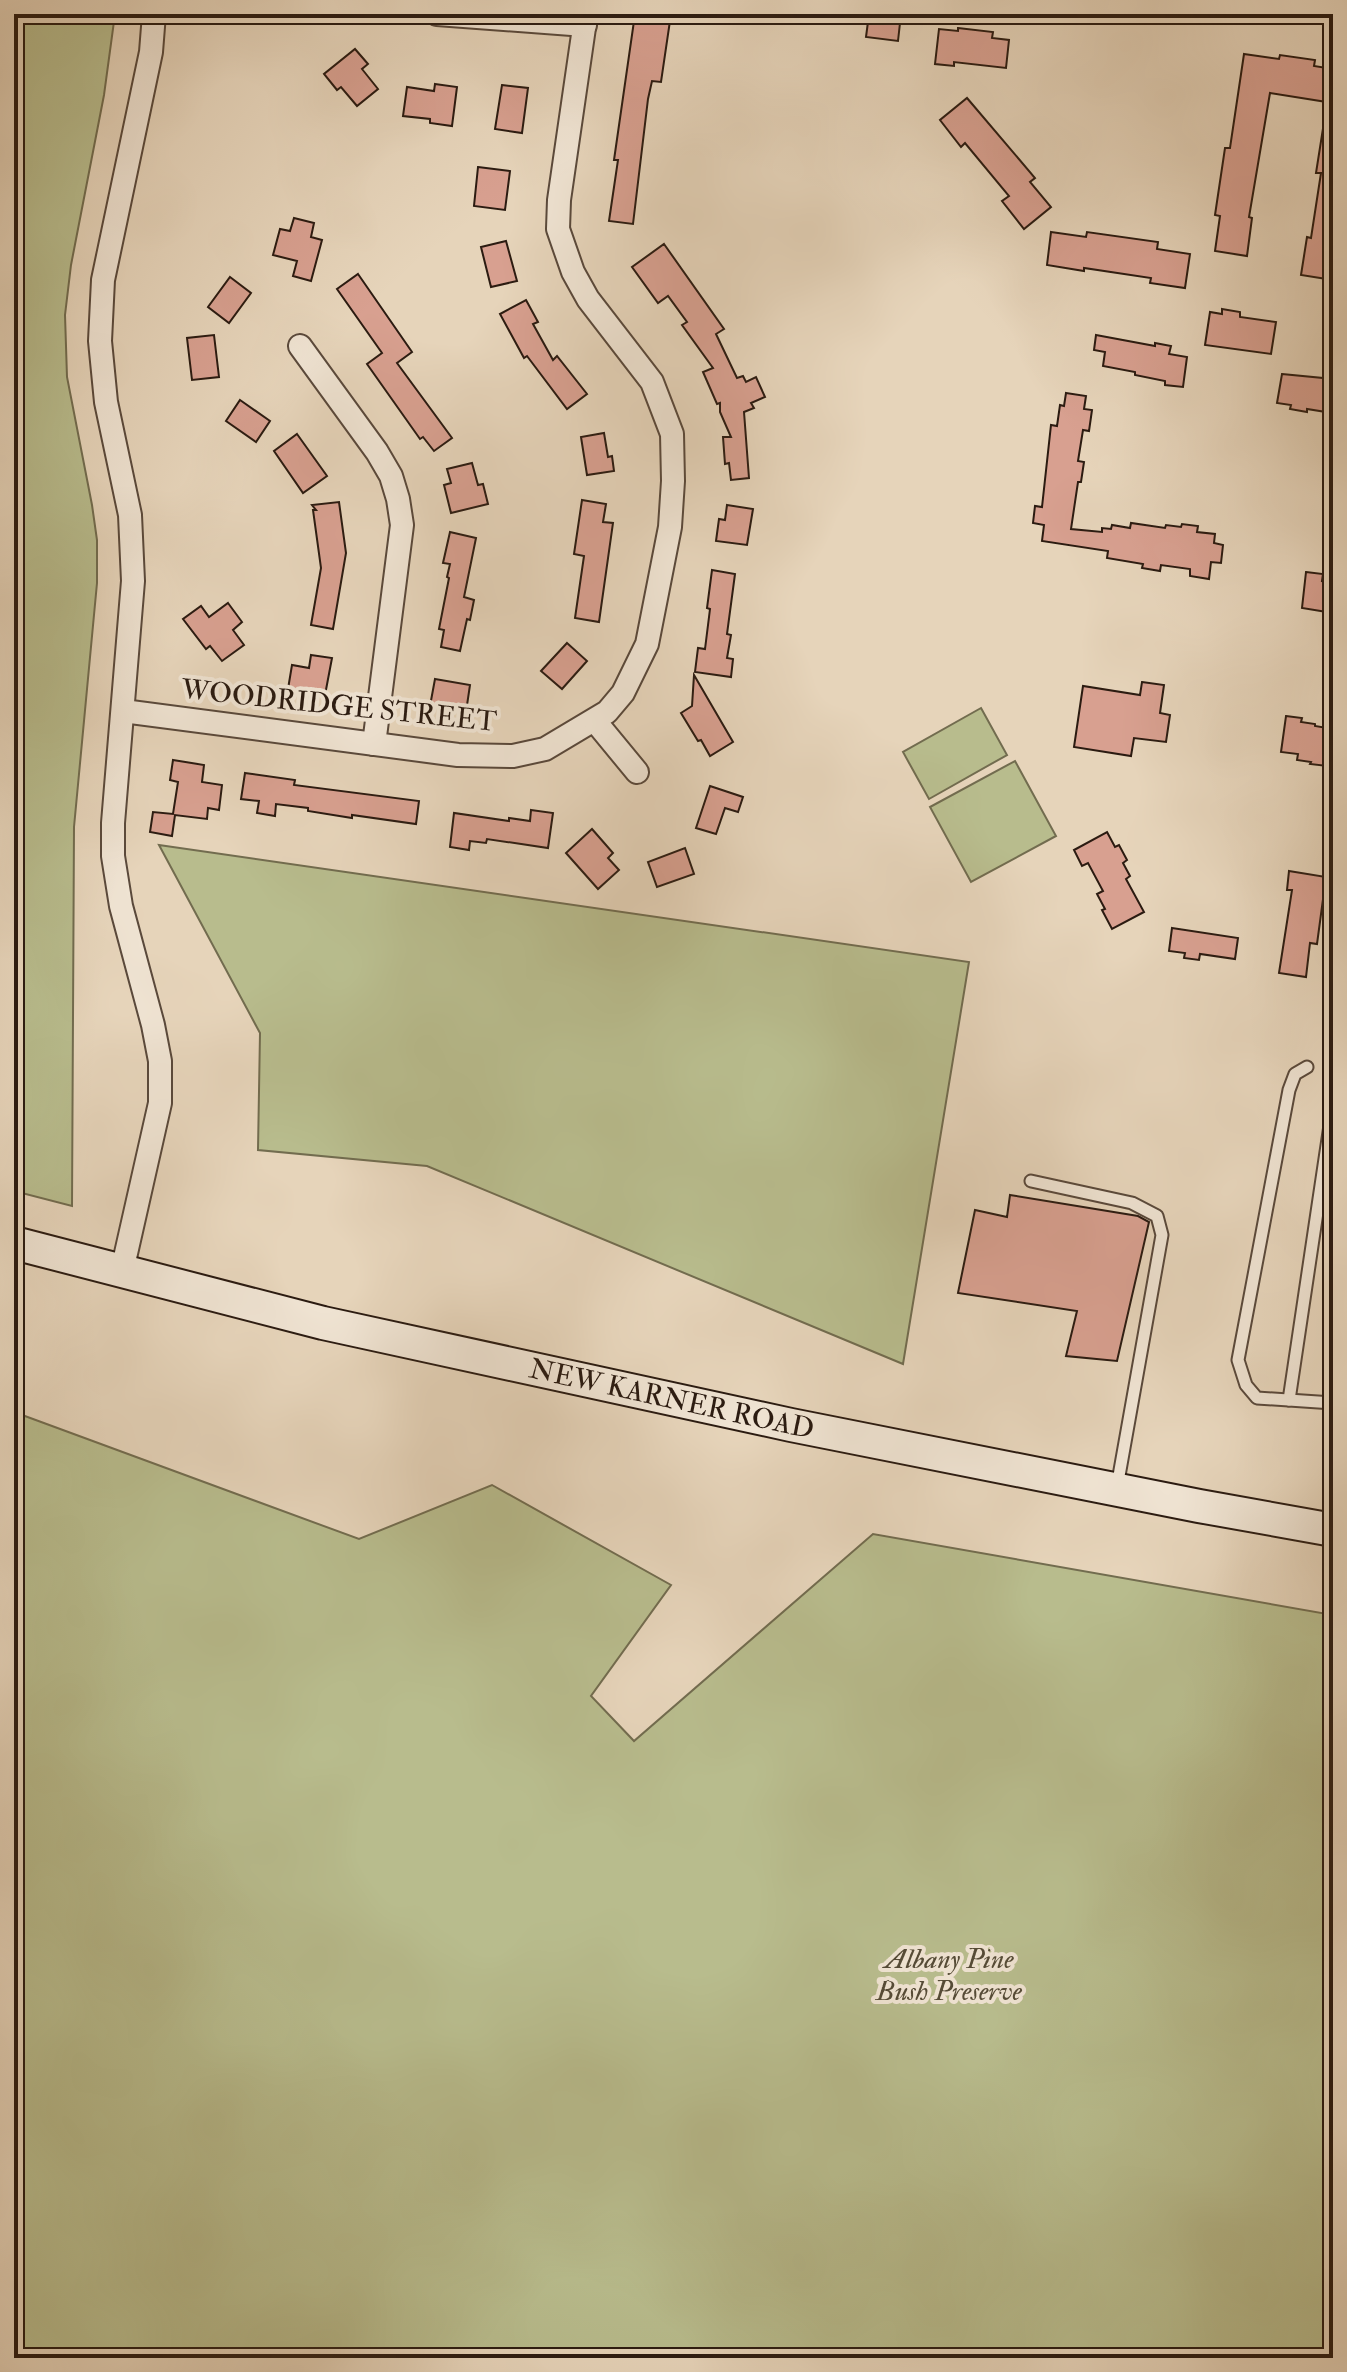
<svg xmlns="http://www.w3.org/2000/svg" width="1347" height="2372" font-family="'IM FELL Double Pica',serif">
  <rect width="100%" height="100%" fill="#e6d4ba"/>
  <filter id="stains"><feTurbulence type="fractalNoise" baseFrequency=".0025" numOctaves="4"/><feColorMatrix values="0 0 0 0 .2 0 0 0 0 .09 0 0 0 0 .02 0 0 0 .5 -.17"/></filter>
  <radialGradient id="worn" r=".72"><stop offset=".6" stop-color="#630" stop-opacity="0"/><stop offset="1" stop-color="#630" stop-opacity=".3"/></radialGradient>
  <g fill="#b8bc8d" stroke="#726c4f" stroke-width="2">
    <path d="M 14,14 L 115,14 L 104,95 L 71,265 L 65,315 L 67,377 L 92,505 L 97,540 L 97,583 L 74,827 L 72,1206 L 14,1191 Z"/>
    <path d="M 981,708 L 1007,755 L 929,799 L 903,752 Z"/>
    <path d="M 1015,761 L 1056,836 L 971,882 L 930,807 Z"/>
    <path d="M 159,845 L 969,962 L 903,1364 L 427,1166 L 258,1150 L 260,1033 Z"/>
    <path d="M 14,1412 L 359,1539 L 492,1485 L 671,1585 L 591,1696 L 634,1741 L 873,1534 L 1333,1615 L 1333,2358 L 14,2358 Z"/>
  </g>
  <g fill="#d8a090" stroke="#2b1b11" stroke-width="2">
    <path d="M 635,14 L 671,14 L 661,82 L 652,81 L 648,99 L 633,224 L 609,221 L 618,160 L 614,160 Z"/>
    <path d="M 869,14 L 901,14 L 898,41 L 866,37 Z"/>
    <path d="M 958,28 L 993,32 L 992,38 L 1009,40 L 1006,68 L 954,62 L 954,66 L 935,64 L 939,29 L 958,31 Z"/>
    <path d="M 355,49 L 368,64 L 362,69 L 378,89 L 357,106 L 341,87 L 337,90 L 324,74 Z"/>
    <path d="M 1244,54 L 1279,59 L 1280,55 L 1315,60 L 1314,66 L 1333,69 L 1333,103 L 1270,93 L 1249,217 L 1252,218 L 1247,256 L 1215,251 L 1220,216 L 1215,215 L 1225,148 L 1230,148 Z"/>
    <path d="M 435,84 L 457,87 L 452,126 L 430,123 L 430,119 L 403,116 L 407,87 L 434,91 Z"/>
    <path d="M 502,85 L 528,88 L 522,133 L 495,129 Z"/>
    <path d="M 967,98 L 1035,178 L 1030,182 L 1051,207 L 1024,229 L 1002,201 L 1009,196 L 965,143 L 961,147 L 940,120 Z"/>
    <path d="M 1324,122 L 1333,123 L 1333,280 L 1301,275 L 1307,237 L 1311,238 L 1321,173 L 1316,173 Z"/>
    <path d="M 478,167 L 510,171 L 505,210 L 474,206 Z"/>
    <path d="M 294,218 L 314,223 L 311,237 L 322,240 L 311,281 L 293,276 L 297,261 L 273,255 L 280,229 L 290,231 Z"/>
    <path d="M 1051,232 L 1086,237 L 1087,232 L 1158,242 L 1157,249 L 1190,254 L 1185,288 L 1150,283 L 1151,278 L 1084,268 L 1084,271 L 1047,265 Z"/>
    <path d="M 506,241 L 517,281 L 491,287 L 481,247 Z"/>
    <path d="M 664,244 L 724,329 L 716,334 L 737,378 L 743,376 L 746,382 L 756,377 L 765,397 L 751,403 L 754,408 L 744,412 L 749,478 L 731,480 L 729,463 L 725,464 L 723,437 L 731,437 L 720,412 L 720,403 L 717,404 L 703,372 L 713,368 L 682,325 L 687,322 L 668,296 L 658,303 L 632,267 Z"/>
    <path d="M 358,274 L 412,352 L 397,363 L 452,438 L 434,451 L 423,437 L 420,439 L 367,364 L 382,353 L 337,289 Z"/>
    <path d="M 230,277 L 251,293 L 229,323 L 208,307 Z"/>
    <path d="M 526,300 L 538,322 L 533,324 L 553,360 L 557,356 L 587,394 L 567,409 L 527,356 L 524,358 L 500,314 Z"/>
    <path d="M 1222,309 L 1240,312 L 1240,317 L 1276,322 L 1271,354 L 1205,345 L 1210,312 L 1222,314 Z"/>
    <path d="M 214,335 L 219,377 L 192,380 L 187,338 Z"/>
    <path d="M 1096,335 L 1155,346 L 1155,343 L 1171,346 L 1169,354 L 1187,357 L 1183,387 L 1165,385 L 1165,381 L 1135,375 L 1135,372 L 1103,366 L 1105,352 L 1094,350 Z"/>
    <path d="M 1282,374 L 1333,379 L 1333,408 L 1326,407 L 1326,412 L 1307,409 L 1307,412 L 1290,409 L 1291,405 L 1277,403 Z"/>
    <path d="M 1066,393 L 1086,396 L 1084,409 L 1092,410 L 1089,431 L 1083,430 L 1078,461 L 1084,462 L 1081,482 L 1078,482 L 1071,529 L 1102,532 L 1102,528 L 1111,529 L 1112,525 L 1130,528 L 1131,523 L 1165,528 L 1166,525 L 1181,527 L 1182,524 L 1198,526 L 1197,532 L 1215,534 L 1214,543 L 1223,545 L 1221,563 L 1211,562 L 1209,579 L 1190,576 L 1190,569 L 1161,565 L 1160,571 L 1142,568 L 1143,564 L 1107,558 L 1108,551 L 1042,541 L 1044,525 L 1033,523 L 1035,506 L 1042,507 L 1051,425 L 1057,426 L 1060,405 L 1064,406 Z"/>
    <path d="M 240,400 L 270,421 L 256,442 L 226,421 Z"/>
    <path d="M 604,433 L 608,457 L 612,456 L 614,471 L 587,475 L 581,437 Z"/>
    <path d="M 297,434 L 327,476 L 303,493 L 274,451 Z"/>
    <path d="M 472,463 L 478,485 L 483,484 L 488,504 L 451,513 L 444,485 L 451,483 L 447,469 Z"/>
    <path d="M 582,500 L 606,504 L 603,522 L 613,523 L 599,622 L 575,618 L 584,556 L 574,554 Z"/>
    <path d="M 339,502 L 346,553 L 333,629 L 311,625 L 321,568 L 313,510 L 316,510 L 312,505 Z"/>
    <path d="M 727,505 L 753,509 L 747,545 L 716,541 L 719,519 L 725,520 Z"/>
    <path d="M 450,532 L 476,538 L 464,597 L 474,600 L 470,620 L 467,619 L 460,651 L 441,647 L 444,630 L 439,629 L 449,578 L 447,577 L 450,564 L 443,563 Z"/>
    <path d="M 712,570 L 735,574 L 727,634 L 731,635 L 727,658 L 733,659 L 731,677 L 695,672 L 698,648 L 705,649 L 710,609 L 707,608 Z"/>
    <path d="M 1306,572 L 1323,574 L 1322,581 L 1333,582 L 1333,613 L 1302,608 Z"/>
    <path d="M 228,603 L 242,622 L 233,630 L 244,645 L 222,661 L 210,646 L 206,649 L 183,619 L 201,606 L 209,617 Z"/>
    <path d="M 567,643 L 587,661 L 562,689 L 541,671 Z"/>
    <path d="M 311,655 L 332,658 L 325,695 L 288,689 L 292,665 L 309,668 Z"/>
    <path d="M 694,675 L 733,742 L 710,756 L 701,740 L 698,741 L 681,713 L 692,706 Z"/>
    <path d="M 435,679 L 470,685 L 466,712 L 430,706 Z"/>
    <path d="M 1142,682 L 1164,685 L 1160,713 L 1170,715 L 1166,742 L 1134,738 L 1131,756 L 1074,747 L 1083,686 L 1140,695 Z"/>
    <path d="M 1286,716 L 1302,718 L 1301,722 L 1315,724 L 1315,726 L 1333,729 L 1333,763 L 1328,762 L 1327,766 L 1310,764 L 1311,762 L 1297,760 L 1298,754 L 1281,752 Z"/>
    <path d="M 173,760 L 204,765 L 202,782 L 222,785 L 219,810 L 208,808 L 207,819 L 175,815 L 172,836 L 150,832 L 153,812 L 173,814 L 178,782 L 170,780 Z"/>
    <path d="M 245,773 L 295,780 L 294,785 L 419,801 L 416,824 L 352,815 L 352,818 L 308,811 L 308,808 L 276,804 L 275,816 L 257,813 L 259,801 L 241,799 Z"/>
    <path d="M 710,786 L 743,797 L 738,812 L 725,808 L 716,834 L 696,828 Z"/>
    <path d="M 531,810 L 553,813 L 548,848 L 487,839 L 486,843 L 470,841 L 469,850 L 450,847 L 454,813 L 509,821 L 509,818 L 530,821 Z"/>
    <path d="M 592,829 L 613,853 L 608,858 L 619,870 L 598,889 L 566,853 Z"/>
    <path d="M 1107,832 L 1115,847 L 1119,845 L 1127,860 L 1123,863 L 1130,876 L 1126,879 L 1144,912 L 1112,929 L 1102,910 L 1105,909 L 1097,894 L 1103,891 L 1088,863 L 1082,866 L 1074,850 Z"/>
    <path d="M 685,848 L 694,874 L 657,887 L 648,862 Z"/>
    <path d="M 1289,871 L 1326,877 L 1317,944 L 1310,943 L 1306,977 L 1279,973 L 1292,890 L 1287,890 Z"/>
    <path d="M 1172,928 L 1238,938 L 1235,959 L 1200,954 L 1199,960 L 1184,958 L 1185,953 L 1169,951 Z"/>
    <path d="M 1010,1195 L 1138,1216 L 1149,1222 L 1117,1361 L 1066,1356 L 1077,1311 L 958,1293 L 975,1210 L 1007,1217 Z"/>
  </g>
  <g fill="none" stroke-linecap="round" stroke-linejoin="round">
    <defs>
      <g id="service">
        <path d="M 1307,1067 L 1295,1074 L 1289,1090 L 1238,1360 L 1246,1385 L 1257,1398 L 1333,1403"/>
        <path d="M 1031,1181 L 1132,1203 L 1157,1216 L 1162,1235 L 1117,1487"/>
        <path d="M 1289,1400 L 1333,1105"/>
      </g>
      <g id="minor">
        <path d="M 437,14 L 585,25"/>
        <path d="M 300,346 L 377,452 L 391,476 L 398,499 L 402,525 L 374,744"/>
        <path d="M 123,711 L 458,755 L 513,756 L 545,749 L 607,712 L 623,693 L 647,644 L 670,527 L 673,481 L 672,434 L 652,382 L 588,299 L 573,272 L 558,229 L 559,200 L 586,14"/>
        <path d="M 595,721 L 637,772"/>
        <path d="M 122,1271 L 160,1103 L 160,1061 L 153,1025 L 121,906 L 113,856 L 113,823 L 133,581 L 130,515 L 106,402 L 100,341 L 103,280 L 151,52 L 154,14"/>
      </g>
      <g id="secondary">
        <path id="s1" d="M 14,1243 L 323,1323 L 791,1425 L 1199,1506 L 1333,1530"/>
      </g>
    </defs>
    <use href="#service" stroke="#5a493b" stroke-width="15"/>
    <use href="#minor" stroke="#5a493b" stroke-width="26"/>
    <use href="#secondary" stroke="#2b1b11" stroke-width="36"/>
    <use href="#service" stroke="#efe3d2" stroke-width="11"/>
    <use href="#minor" stroke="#efe3d2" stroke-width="22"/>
    <use href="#secondary" stroke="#efe3d2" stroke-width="32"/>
  </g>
  <g text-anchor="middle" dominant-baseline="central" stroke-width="8" stroke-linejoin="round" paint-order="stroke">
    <g font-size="28" fill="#2b1b11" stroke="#efe3d2">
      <text transform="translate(339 706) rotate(6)">WOODRIDGE STREET</text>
      <text stroke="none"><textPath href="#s1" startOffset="676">NEW KARNER ROAD</textPath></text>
    </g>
    <g font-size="28" font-style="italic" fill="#554b36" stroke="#efe3d2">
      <text x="949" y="1959">Albany Pine<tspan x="949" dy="32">Bush Preserve</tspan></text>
    </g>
  </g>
  <rect width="1347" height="2372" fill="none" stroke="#e6d4ba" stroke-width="48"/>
  <rect x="16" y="16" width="1315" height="2340" fill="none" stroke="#2b1b11" stroke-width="4"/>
  <rect x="24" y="24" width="1299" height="2324" fill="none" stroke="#2b1b11" stroke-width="2"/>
  <rect width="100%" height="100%" filter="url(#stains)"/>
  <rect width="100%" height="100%" fill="url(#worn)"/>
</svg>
